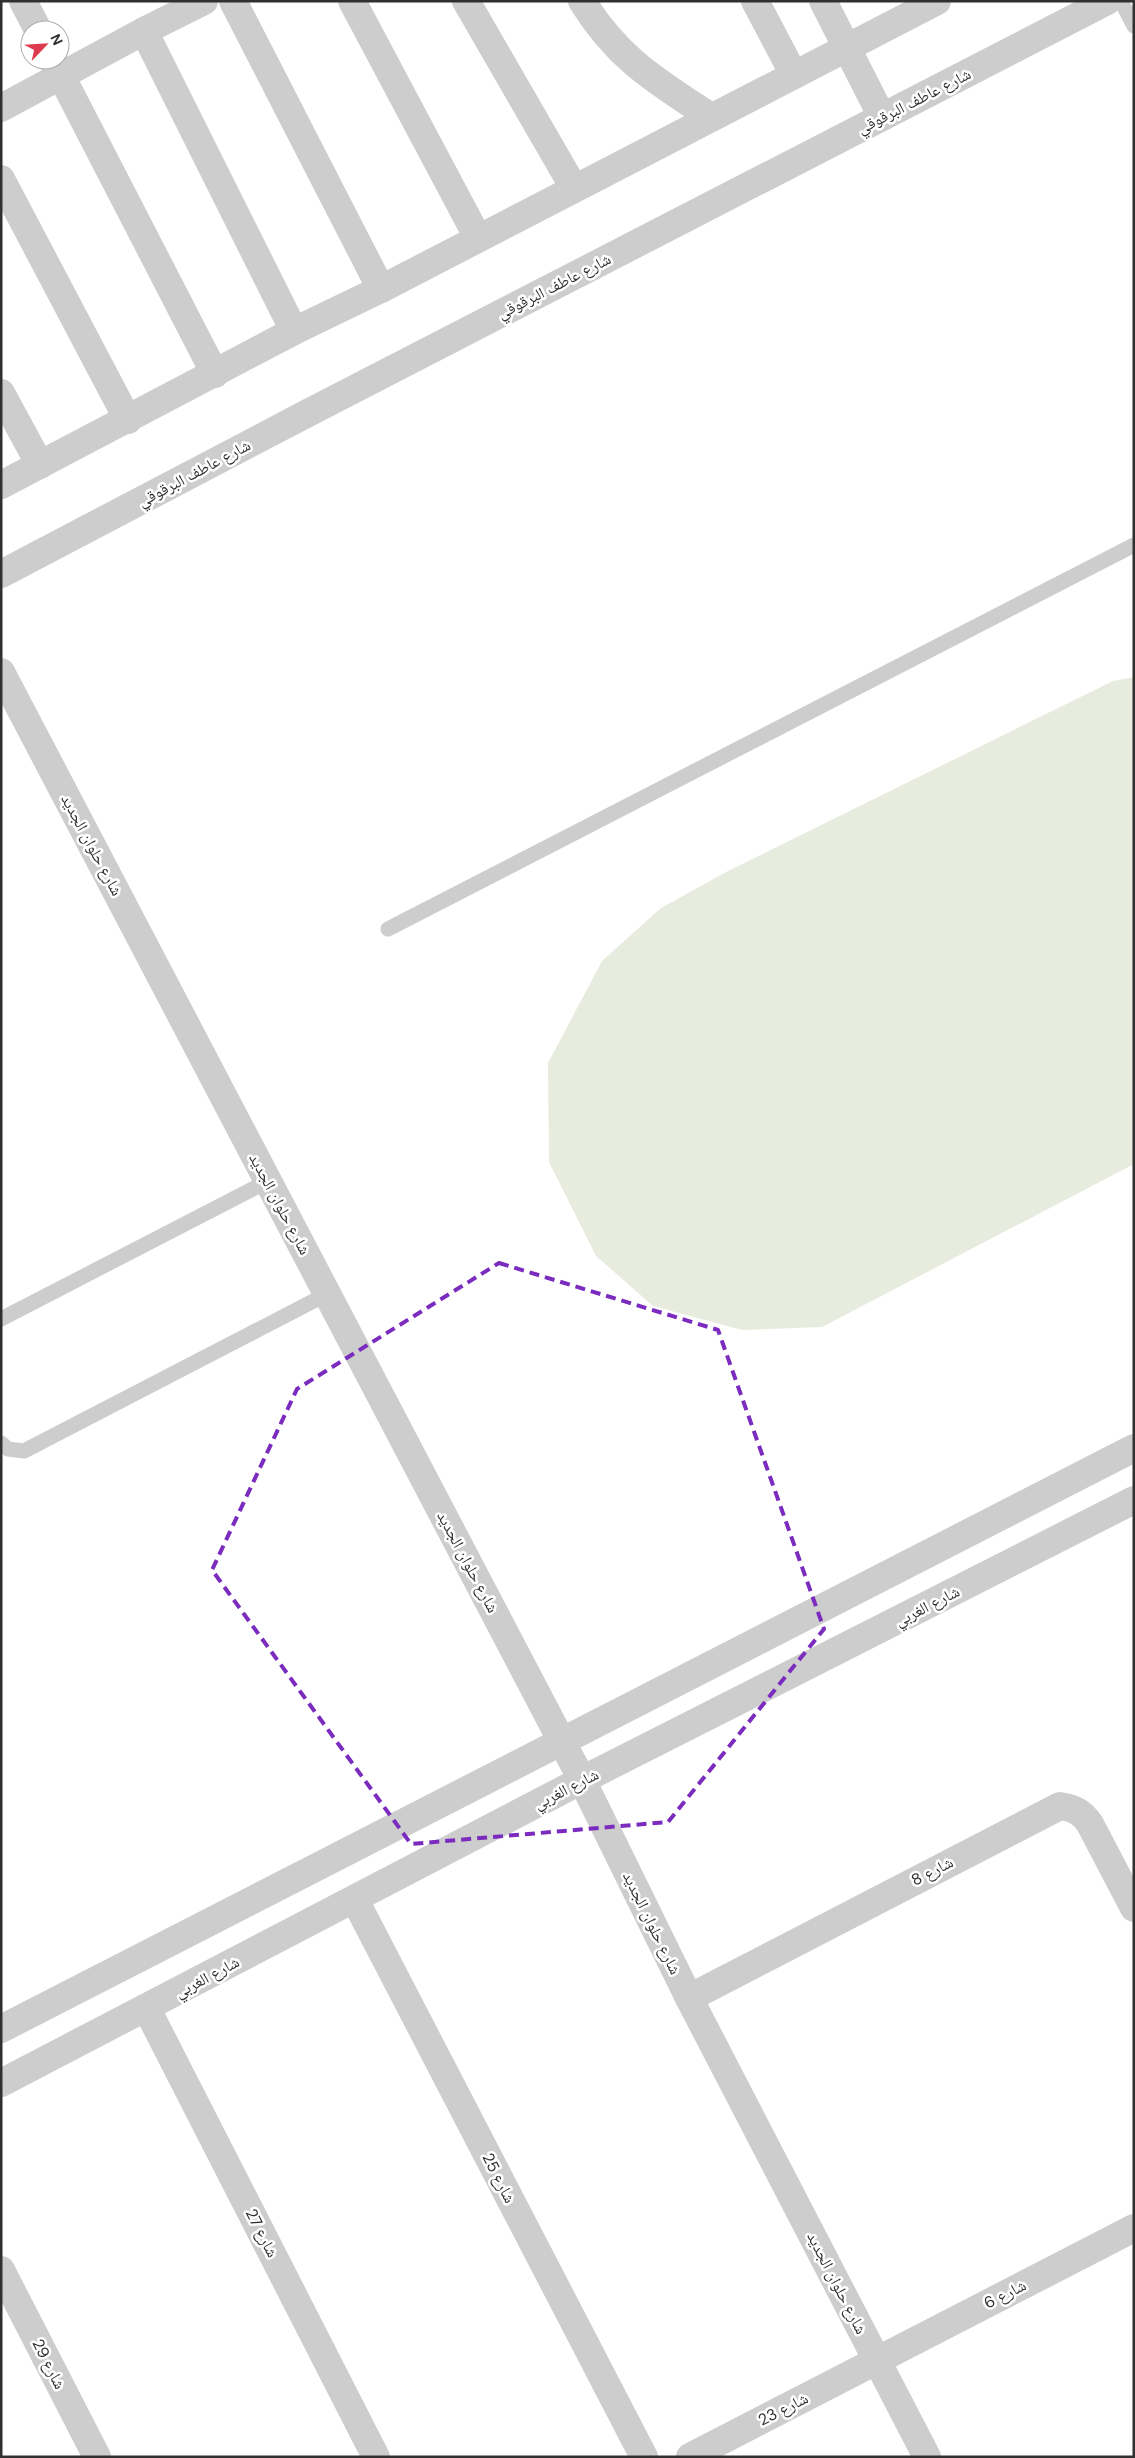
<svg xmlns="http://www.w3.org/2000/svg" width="1135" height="2458" font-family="'DM Sans','Noto Naskh Arabic',sans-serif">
  <rect width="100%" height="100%" fill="#fff"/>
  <path fill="#e7ecdf" d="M 1134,677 L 1134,1164 L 822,1327 L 742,1330 L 653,1306 L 596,1256 L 549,1162 L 548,1063 L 602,961 L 661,908 L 728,871 L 1113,681 Z"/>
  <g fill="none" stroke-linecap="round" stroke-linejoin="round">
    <g stroke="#cdcdcd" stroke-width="15">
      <path d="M 1121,1 L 1134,26"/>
      <path d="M 388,929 L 1134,545"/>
      <path d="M 1,1319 L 268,1181"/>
      <path d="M 1,1443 L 8,1449 L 24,1451 L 327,1294"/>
    </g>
    <g stroke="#cdcdcd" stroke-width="28">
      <path d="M 23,1 L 38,30"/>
      <path d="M 233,1 L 381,289"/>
      <path d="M 352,1 L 478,238"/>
      <path d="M 466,1 L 574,188"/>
      <path d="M 582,1 C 618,59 656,81 711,117"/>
      <path d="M 755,1 L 794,75"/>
      <path d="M 823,1 L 882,117"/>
      <path d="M 144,31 L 294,331"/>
      <path d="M 53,60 L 215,374"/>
      <path d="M 1,108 L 144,31 L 204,1"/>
      <path d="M 1,179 L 128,420"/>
      <path d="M 1,393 L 40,465"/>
      <path d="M 1,485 L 294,331 L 381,289 L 937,1"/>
      <path d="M 1,574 L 306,414 L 1107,1"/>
      <path d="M 1,672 L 582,1780 L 689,1998 L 927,2457"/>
      <path d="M 355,1900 L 644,2457"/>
      <path d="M 689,1998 L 1060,1806 C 1074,1808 1082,1812 1090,1824 L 1134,1908"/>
      <path d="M 147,2009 L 376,2457"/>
      <path d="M 1,2029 L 1134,1448"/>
      <path d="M 1,2083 L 582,1780 L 1134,1500"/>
      <path d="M 1,2270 L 97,2457"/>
      <path d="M 690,2457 L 1134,2228"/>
    </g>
  </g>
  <path fill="none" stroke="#7b2cbf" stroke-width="4" stroke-dasharray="10 6" stroke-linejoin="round" d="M 499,1263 L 718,1330 L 824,1629 L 668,1822 L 411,1844 L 212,1570 L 297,1389 Z"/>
  <g text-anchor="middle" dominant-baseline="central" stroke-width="5" stroke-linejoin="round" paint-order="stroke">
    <g font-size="16" fill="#303030" stroke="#fff">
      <text transform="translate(914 101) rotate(-27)">شارع عاطف البرقوقي</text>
      <text transform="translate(554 286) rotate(-27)">شارع عاطف البرقوقي</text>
      <text transform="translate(194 473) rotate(-28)">شارع عاطف البرقوقي</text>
      <text transform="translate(92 845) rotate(62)">شارع حلوان الجديد</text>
      <text transform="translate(280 1204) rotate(62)">شارع حلوان الجديد</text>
      <text transform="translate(468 1562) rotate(62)">شارع حلوان الجديد</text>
      <text transform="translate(927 1606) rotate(-27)">شارع الغربي</text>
      <text transform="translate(566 1789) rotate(-27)">شارع الغربي</text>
      <text transform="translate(932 1871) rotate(-27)">شارع 8</text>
      <text transform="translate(652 1923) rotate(64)">شارع حلوان الجديد</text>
      <text transform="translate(207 1977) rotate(-28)">شارع الغربي</text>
      <text transform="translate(499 2178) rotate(63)">شارع 25</text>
      <text transform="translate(262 2233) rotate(63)">شارع 27</text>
      <text transform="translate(837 2283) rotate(63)">شارع حلوان الجديد</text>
      <text transform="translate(1005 2294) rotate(-27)">شارع 6</text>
      <text transform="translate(49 2364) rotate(63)">شارع 29</text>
      <text transform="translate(783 2409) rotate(-27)">شارع 23</text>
    </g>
  </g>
  <rect width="1135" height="2458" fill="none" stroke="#303030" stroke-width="5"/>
  <g transform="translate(45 45) rotate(65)"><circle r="24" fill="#ffffff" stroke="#acacac"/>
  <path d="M0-4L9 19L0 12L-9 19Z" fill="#de3b4f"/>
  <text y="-8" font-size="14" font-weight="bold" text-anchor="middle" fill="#303030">N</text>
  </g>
</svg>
